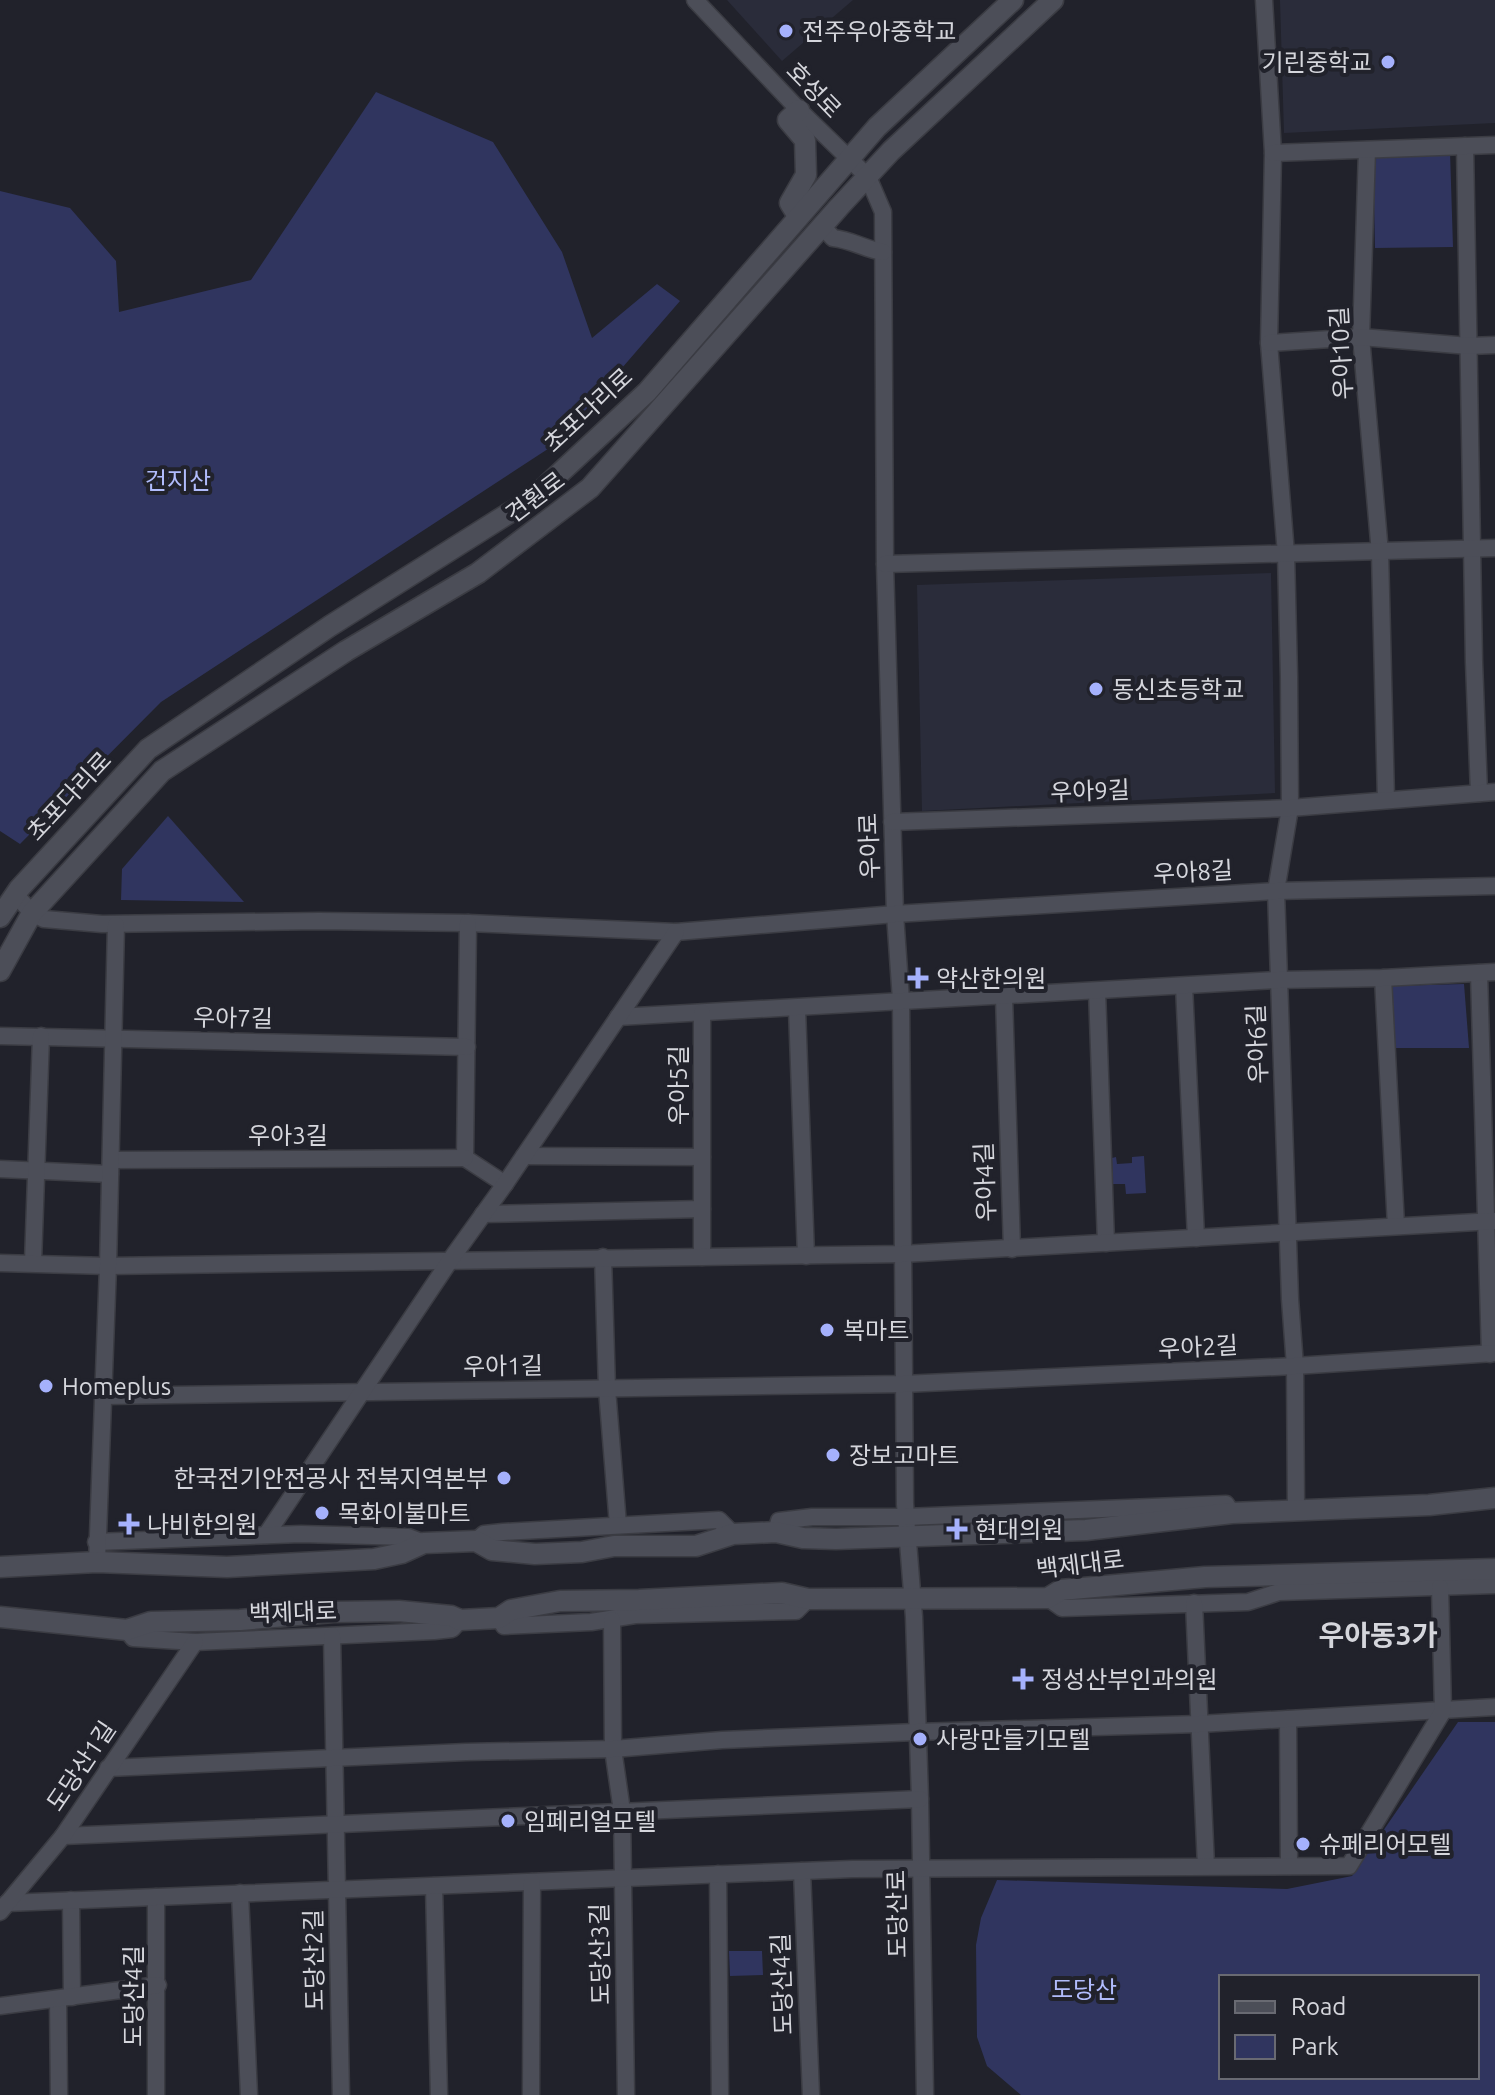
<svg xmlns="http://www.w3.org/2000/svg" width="1495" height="2095" font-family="Ubuntu,'Noto Sans KR',sans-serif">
  <rect width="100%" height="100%" fill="#21222b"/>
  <g fill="#2a2c3a">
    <path d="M 727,0 L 853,0 L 782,61 Z"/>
    <path d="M 1280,0 L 1495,0 L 1495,123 L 1284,133 Z"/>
    <path d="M 1271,573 L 1275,793 L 922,811 L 917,585 Z"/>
  </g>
  <g fill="#30355f" fill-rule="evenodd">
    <path d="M 376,92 L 493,142 L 562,252 L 592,338 L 657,284 L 680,301 L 557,443 L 161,702 L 20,844 L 0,831 L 0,191 L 70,208 L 116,261 L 119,312 L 251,280 Z"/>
    <path d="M 1450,152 L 1453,247 L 1375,248 L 1373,154 Z"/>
    <path d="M 168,816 L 244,902 L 121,900 L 122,869 Z"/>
    <path d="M 1464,984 L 1469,1048 L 1392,1048 L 1390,986 Z"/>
    <path d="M 1144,1156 L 1146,1193 L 1126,1194 L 1125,1184 L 1113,1184 L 1112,1158 L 1116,1157 L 1117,1164 L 1132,1163 L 1132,1157 Z"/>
    <path d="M 1458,1722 L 1495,1722 L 1495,2095 L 1021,2095 L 987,2066 L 977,2037 L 976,1945 L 981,1918 L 997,1880 L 1287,1889 L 1352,1876 ZM 1221,1977 L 1477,1977 L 1477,2077 L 1221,2077 Z"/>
    <path d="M 729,1951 L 762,1951 L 763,1975 L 730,1976 Z"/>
  </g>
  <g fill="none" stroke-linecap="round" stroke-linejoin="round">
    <defs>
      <g id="minor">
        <path d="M 695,0 L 799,110 L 868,177 L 883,212 L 885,564 L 895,914 L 901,1000 L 905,1504 L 914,1617 L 920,1799 L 925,2095"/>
        <path d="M 1264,0 L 1273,153 L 1269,343 L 1286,554 L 1289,677 L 1290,808 L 1276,891 L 1290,1299 L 1295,1366 L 1296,1511"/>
        <path d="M 1465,146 L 1474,662 L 1479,793"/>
        <path d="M 1367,150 L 1361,337 L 1380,553 L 1386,800"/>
        <path d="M 1273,153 L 1495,145"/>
        <path d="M 822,226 L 833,238 C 852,240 864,249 883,252"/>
        <path d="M 1269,343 L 1361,337 L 1469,346 L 1495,345"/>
        <path d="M 885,564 L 1495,548"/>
        <path d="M 892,822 L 1290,808 L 1495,792"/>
        <path d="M 15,894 L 32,913 L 44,919 L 102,924 L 319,921 L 468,923 L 676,932 L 895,914 L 1276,891 L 1495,886"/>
        <path d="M 468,923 L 465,1158 L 505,1184"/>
        <path d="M 1479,973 L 1490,1354"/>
        <path d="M 1383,978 L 1396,1226"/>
        <path d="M 1184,986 L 1196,1238"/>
        <path d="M 1097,991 L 1106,1243"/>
        <path d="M 1004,997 L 1012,1249"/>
        <path d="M 797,1009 L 806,1256"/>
        <path d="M 618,1017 L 1278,980 L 1383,978 L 1495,972"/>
        <path d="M 0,1036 L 467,1047"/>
        <path d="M 524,1156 L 702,1157"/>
        <path d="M 111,1160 L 465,1158"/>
        <path d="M 0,1169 L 110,1174"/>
        <path d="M 483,1214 L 702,1209"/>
        <path d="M 603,1257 L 607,1389 L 618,1525"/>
        <path d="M 702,1257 L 702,1013"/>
        <path d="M 33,1262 L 41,1036"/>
        <path d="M 0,1263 L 108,1266 L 902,1254 L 1495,1221"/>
        <path d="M 104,1396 L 903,1384 L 1295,1366 L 1495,1353"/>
        <path d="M 776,1532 L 779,1521 L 812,1517 L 905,1517 L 1226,1504 L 1232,1513"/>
        <path d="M 266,1535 L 451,1259 L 505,1184 L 676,932"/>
        <path d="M 476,1541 L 484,1534 L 503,1532 L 719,1520 L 733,1534"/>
        <path d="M 96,1542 L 301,1534 L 408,1537 L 424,1543"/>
        <path d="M 97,1562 L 108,1266 L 116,925"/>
        <path d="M 1048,1598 L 1062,1608 L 1248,1602 L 1279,1592 L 1495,1585"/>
        <path d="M 1194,1603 L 1206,1866"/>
        <path d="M 499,1618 L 504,1626 L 591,1622 L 635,1615 L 796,1611 L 808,1599"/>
        <path d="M 612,1620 L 613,1749 L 622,1811 L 626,2095"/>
        <path d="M 127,1630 L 133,1638 L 195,1642 L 434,1631 L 452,1629 L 460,1620"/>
        <path d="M 332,1636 L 341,2095"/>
        <path d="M 1288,1719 L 1289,1866"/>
        <path d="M 108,1768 L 466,1752 L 613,1749 L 722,1740 L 916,1732 L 1199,1724 L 1495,1707"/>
        <path d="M 63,1836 L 920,1799"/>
        <path d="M 802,1871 L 811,2095"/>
        <path d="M 718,1874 L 720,2095"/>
        <path d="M 434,1886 L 439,2095"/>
        <path d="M 240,1893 L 249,2095"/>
        <path d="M 156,1897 L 156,2095"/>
        <path d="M 71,1900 L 72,1997"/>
        <path d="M 7,1903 L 852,1869 L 1349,1866 L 1443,1711 L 1440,1587"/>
        <path d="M 0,1912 L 63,1836 L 195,1642"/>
        <path d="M 58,1999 L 59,2095"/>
        <path d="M 0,2006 L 158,1985"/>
        <path d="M 531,2095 L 532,1882"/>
      </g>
      <g id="tertiary">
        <path d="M 798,216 L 790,203 L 806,175 L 805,140 L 788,120 L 799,110"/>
        <path d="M 0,917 L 19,889 L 148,749 L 330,626 L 533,498 L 647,392 L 877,127 L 1013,0"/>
        <path d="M 0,971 L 32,913 L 162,771 L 346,651 L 478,573 L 590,488 L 839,207 L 891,151 L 1053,0"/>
        <path d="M 0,1567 L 97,1562 L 227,1567 L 374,1559 L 402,1553 L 424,1543 L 476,1541 L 492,1550 L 535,1554 L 582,1552 L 614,1546 L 696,1546 L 733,1534 L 776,1532 L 803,1538 L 836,1539 L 1086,1530 L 1232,1513 L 1429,1505 L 1495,1498"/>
        <path d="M 0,1617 L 127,1630 L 151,1622 L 240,1620 L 333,1612 L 399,1611 L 451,1616 L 460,1620 L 499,1618 L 511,1610 L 560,1601 L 639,1600 L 782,1593 L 808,1599 L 1048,1598 L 1061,1590 L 1205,1577 L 1495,1569"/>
      </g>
    </defs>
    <use href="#minor" stroke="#3b3c43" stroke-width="19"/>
    <use href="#tertiary" stroke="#3b3c43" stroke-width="23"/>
    <use href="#minor" stroke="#4c4e58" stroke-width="16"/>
    <use href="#tertiary" stroke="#4c4e58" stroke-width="20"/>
  </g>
  <g fill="#a5b1fc" stroke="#21222b" stroke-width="3">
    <circle cx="786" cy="31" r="8"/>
    <circle cx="1388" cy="62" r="8"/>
    <circle cx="1096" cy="689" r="8"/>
    <path d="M914 966h8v8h8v8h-8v8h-8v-8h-8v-8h8z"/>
    <circle cx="827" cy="1330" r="8"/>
    <circle cx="46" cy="1386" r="8"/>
    <circle cx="833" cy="1455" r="8"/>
    <circle cx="504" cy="1478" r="8"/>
    <circle cx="322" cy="1513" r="8"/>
    <path d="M125 1512h8v8h8v8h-8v8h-8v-8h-8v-8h8z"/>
    <path d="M953 1517h8v8h8v8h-8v8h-8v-8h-8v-8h8z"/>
    <path d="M1019 1667h8v8h8v8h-8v8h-8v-8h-8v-8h8z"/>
    <circle cx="920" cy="1739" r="8"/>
    <circle cx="508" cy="1821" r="8"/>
    <circle cx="1303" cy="1844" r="8"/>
  </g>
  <g text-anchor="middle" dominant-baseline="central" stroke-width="8" stroke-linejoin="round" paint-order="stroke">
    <g font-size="24" fill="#d5d6dc" stroke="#21222b" text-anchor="start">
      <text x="802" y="31">전주우아중학교</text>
      <text x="1372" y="62" text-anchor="end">기린중학교</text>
      <text x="1112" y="689">동신초등학교</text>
      <text x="936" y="978">약산한의원</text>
      <text x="843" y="1330">복마트</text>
      <text x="62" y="1386">Homeplus</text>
      <text x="849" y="1455">장보고마트</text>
      <text x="488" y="1478" text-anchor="end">한국전기안전공사 전북지역본부</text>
      <text x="338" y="1513">목화이불마트</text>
      <text x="147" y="1524">나비한의원</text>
      <text x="975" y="1529">현대의원</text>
      <text x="1041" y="1679">정성산부인과의원</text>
      <text x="936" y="1739">사랑만들기모텔</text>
      <text x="524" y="1821">임페리얼모텔</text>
      <text x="1319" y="1844">슈페리어모텔</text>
    </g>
    <g font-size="24" fill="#d5d6dc" stroke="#21222b">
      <text transform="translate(814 90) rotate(46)">호성로</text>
      <text transform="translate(1341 353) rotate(-93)">우아10길</text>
      <text transform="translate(588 410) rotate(-43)">초포다리로</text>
      <text transform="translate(535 497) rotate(-37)">견훤로</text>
      <text transform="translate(1090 791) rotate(-2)">우아9길</text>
      <text transform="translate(69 796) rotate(-47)">초포다리로</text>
      <text transform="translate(869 846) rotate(-92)">우아로</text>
      <text transform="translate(1193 872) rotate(-3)">우아8길</text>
      <text transform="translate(233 1018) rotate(1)">우아7길</text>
      <text transform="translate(1257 1044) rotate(-92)">우아6길</text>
      <text transform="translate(678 1085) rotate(-90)">우아5길</text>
      <text x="288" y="1135">우아3길</text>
      <text transform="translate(985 1182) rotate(-92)">우아4길</text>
      <text transform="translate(1198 1347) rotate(-3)">우아2길</text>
      <text transform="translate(503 1366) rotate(-1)">우아1길</text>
      <text transform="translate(1080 1564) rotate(-7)">백제대로</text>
      <text transform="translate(293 1612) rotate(-2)">백제대로</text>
      <text transform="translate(81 1766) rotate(-56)">도당산1길</text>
      <text transform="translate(897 1914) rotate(-91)">도당산로</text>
      <text transform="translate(600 1954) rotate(-91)">도당산3길</text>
      <text transform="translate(314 1960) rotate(-91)">도당산2길</text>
      <text transform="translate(782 1984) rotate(-92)">도당산4길</text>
      <text transform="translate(133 1996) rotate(-90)">도당산4길</text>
    </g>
    <g font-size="24" fill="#b1bcfc" stroke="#21222b">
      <text x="178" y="480">건지산</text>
      <text x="1084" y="1989">도당산</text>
    </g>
    <g font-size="28" font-weight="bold" fill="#d5d6dc" stroke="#21222b">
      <text x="1378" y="1634">우아동3가</text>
    </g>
  </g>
  <rect x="1219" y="1975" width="260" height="104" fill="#21222b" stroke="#696a72" stroke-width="2"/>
  <rect x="1235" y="2001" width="40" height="12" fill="#4c4e58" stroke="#696a72" stroke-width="2"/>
  <text x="1291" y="2015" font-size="24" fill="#d5d6dc">Road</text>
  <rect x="1235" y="2035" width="40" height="24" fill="#30355f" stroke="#696a72" stroke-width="2"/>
  <text x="1291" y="2055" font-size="24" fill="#d5d6dc">Park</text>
</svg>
